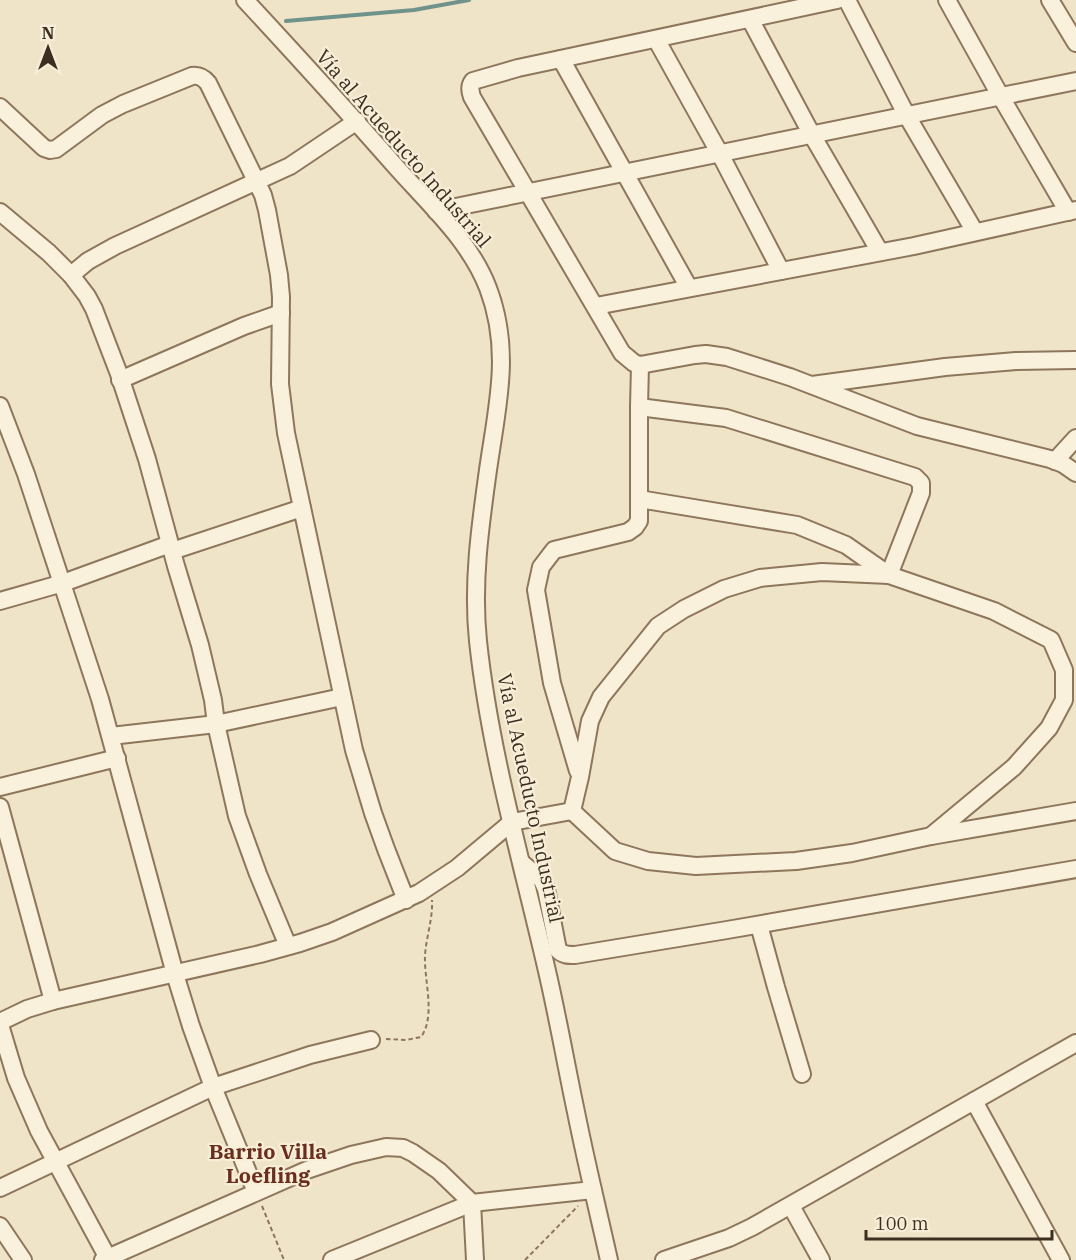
<svg xmlns="http://www.w3.org/2000/svg" width="1076" height="1260" font-family="'IBM Plex Serif',serif">
  <rect width="100%" height="100%" fill="#f0e4c8"/>
  <g fill="none" stroke-linecap="round" stroke-linejoin="round">
    <path stroke="#6f938a" stroke-width="4" d="M 286,21 L 414,10 L 469,0"/>
    <defs>
      <g id="minor">
        <path d="M 245,0 C 296,55 347,111 397,168 C 430,205 470,241 488,288 C 512,351 497,406 488,470 C 480,527 472,584 478,641 C 490,753 522,862 547,971 C 558,1018 566,1065 576,1112 C 586,1162 598,1211 609,1260"/>
        <path d="M 837,0 L 518,68 L 473,81 C 469,86 470,91 472,97 L 622,353 L 634,363 L 640,365 L 695,355 L 706,354 L 727,357 L 790,377 L 917,426 L 1050,459 L 1063,464 L 1076,473"/>
        <path d="M 847,0 L 907,116 L 975,232"/>
        <path d="M 947,0 L 1001,97 L 1068,212"/>
        <path d="M 1050,0 L 1076,43"/>
        <path d="M 750,19 L 812,135 L 880,252"/>
        <path d="M 656,39 L 720,154 L 781,271"/>
        <path d="M 561,59 L 689,288"/>
        <path d="M 0,107 L 44,148 L 50,150 L 56,149 L 102,115 L 123,104 L 192,76 C 199,75 203,77 208,83 L 263,195 L 267,210 L 279,275 L 281,297 L 280,384 L 286,433 L 354,750 L 373,813 L 386,849 L 406,900"/>
        <path d="M 436,211 L 1076,81"/>
        <path d="M 0,212 L 49,253 L 71,275 L 87,296 L 94,309 L 119,374 L 147,459 L 176,566 L 200,645 L 213,700 L 216,724 L 237,816 L 258,874 L 288,946"/>
        <path d="M 71,275 L 88,261 L 115,246 L 290,166 L 357,121"/>
        <path d="M 596,306 L 914,246 L 1076,210"/>
        <path d="M 120,380 L 244,326 L 281,313"/>
        <path d="M 812,385 L 945,367 L 1016,361 L 1076,360"/>
        <path d="M 0,406 L 26,474 L 100,699 L 175,974 L 191,1026 L 213,1087 L 256,1192"/>
        <path d="M 639,407 L 726,418 L 915,477 L 921,483 L 921,493 L 889,575 L 846,545 L 797,525 L 639,499"/>
        <path d="M 1055,461 L 1076,438"/>
        <path d="M 172,551 L 302,508"/>
        <path d="M 822,572 L 889,575 L 994,611 L 1051,640 L 1064,670 L 1064,700 L 1049,728 L 1014,767 L 931,836 L 852,853 L 796,861 L 696,866 L 648,861 L 615,851 L 572,811 L 580,777 L 590,721 L 601,697 L 658,626 L 684,609 L 724,589 L 760,578 Z"/>
        <path d="M 0,601 L 63,583 L 170,544"/>
        <path d="M 111,736 L 216,724 L 342,697"/>
        <path d="M 578,771 L 552,683 L 536,590 L 541,567 L 554,550 L 628,532 L 635,527 L 639,521 L 639,407 L 640,365"/>
        <path d="M 0,787 L 117,758"/>
        <path d="M 0,807 L 53,1001"/>
        <path d="M 931,836 L 1076,811"/>
        <path d="M 522,863 L 542,880 L 546,889 L 558,950 C 563,955 568,955 575,955 L 727,930 L 1076,869"/>
        <path d="M 759,925 L 776,987 L 802,1074"/>
        <path d="M 0,1022 L 27,1009 L 53,1001 L 260,954 L 300,943 L 332,932 L 419,893 L 457,868 L 512,822 L 572,811"/>
        <path d="M 0,1025 L 16,1078 L 39,1131 L 109,1260"/>
        <path d="M 974,1101 L 1061,1260"/>
        <path d="M 0,1188 L 213,1087 L 310,1055 L 371,1040"/>
        <path d="M 791,1206 L 821,1260"/>
        <path d="M 0,1226 L 23,1260"/>
        <path d="M 103,1260 L 307,1170 L 351,1155 L 386,1147 L 403,1148 L 413,1153 L 439,1171 L 472,1203 L 475,1260"/>
        <path d="M 332,1260 L 472,1203 L 593,1190"/>
        <path d="M 664,1260 L 729,1238 L 752,1227 L 1076,1043"/>
      </g>
    </defs>
    <use href="#minor" stroke="#8d765c" stroke-width="20"/>
    <g stroke="#8d765c" stroke-width="2" stroke-dasharray="4.5 3" stroke-linecap="butt">
      <path d="M 386,1039 L 406,1040 L 421,1037 C 436,1016 424,981 425,956 C 426,937 433,919 432,900"/>
      <path d="M 262,1206 L 284,1260"/>
      <path d="M 525,1260 L 578,1206"/>
    </g>
    <use href="#minor" stroke="#faf1dc" stroke-width="16"/>
  </g>
  <g text-anchor="middle" dominant-baseline="central" stroke-width="4.5" stroke-linejoin="round" paint-order="stroke">
    <g font-size="20" fill="#3d2e20" stroke="#f7eed8">
      <text transform="translate(404 148) rotate(49)">Vía al Acueducto Industrial</text>
      <text transform="translate(531 798) rotate(78)">Vía al Acueducto Industrial</text>
    </g>
    <g font-size="21" font-weight="bold" fill="#6b2e1e" stroke="#f7eed8">
      <text x="268" y="1151">Barrio Villa<tspan x="268" dy="24">Loefling</tspan></text>
    </g>
  </g>
  <g transform="translate(48 48)" stroke="#f7eed8" stroke-width="4.5" paint-order="stroke">
  <path d="M0-4.5L10 22L0 15L-10 22Z" fill="#3d2e20"/>
  <text y="-9" font-size="16" font-weight="bold" text-anchor="middle" fill="#3d2e20">N</text>
  </g>
  <path d="M866 1230v9h186v-9" fill="none" stroke="#3d2e20" stroke-width="3"/>
  <text x="875" y="1230" font-size="18" fill="#3d2e20" stroke="#f7eed8" stroke-width="4.5" paint-order="stroke">100 m</text>
</svg>
